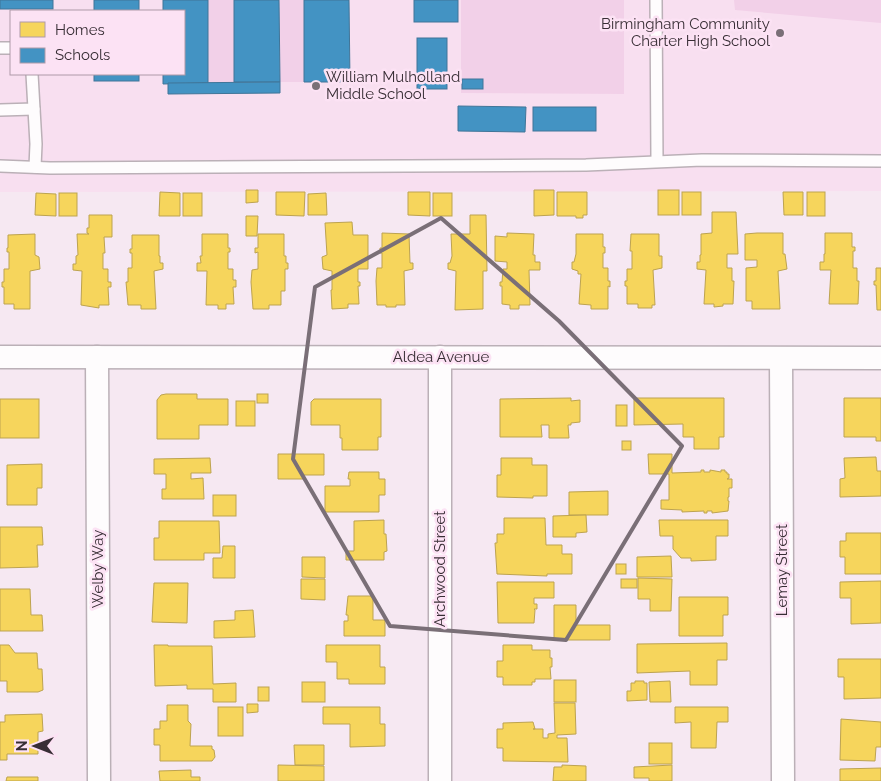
<svg xmlns="http://www.w3.org/2000/svg" width="881" height="781" font-family="Raleway,sans-serif">
  <rect width="100%" height="100%" fill="#f6e8f2"/>
  <path fill="#f8dff0" fill-rule="evenodd" d="M 0,0 L 881,0 L 881,191 L 0,192 ZM 11,11 L 184,11 L 184,74 L 11,74 Z"/>
  <g fill="#f2d0e8">
    <path d="M 208,0 L 234,0 L 234,82 L 208,83 Z"/>
    <path d="M 279,0 L 304,0 L 304,82 L 280,82 Z"/>
    <path d="M 461,0 L 624,0 L 624,94 L 461,93 Z"/>
    <path d="M 734,0 L 881,0 L 881,23 L 735,10 Z"/>
  </g>
  <g fill="#f6d55c" stroke="#bda350">
    <path d="M 246,190 L 258,190 L 258,202 L 246,203 Z"/>
    <path d="M 534,190 L 554,190 L 554,215 L 534,216 Z"/>
    <rect x="658" y="190" width="21" height="25"/>
    <path d="M 160,192 L 180,193 L 180,216 L 159,216 Z"/>
    <path d="M 276,192 L 305,192 L 304,216 L 276,215 Z"/>
    <path d="M 408,192 L 430,192 L 430,216 L 408,215 Z"/>
    <path d="M 557,192 L 587,192 L 587,215 L 583,215 L 583,218 L 576,218 L 576,216 L 557,216 Z"/>
    <rect x="682" y="192" width="19" height="23"/>
    <path d="M 783,192 L 803,192 L 803,215 L 784,215 Z"/>
    <rect x="807" y="192" width="18" height="24"/>
    <path d="M 36,193 L 56,194 L 56,216 L 35,215 Z"/>
    <rect x="59" y="193" width="18" height="23"/>
    <rect x="183" y="193" width="19" height="23"/>
    <path d="M 326,193 L 327,215 L 308,215 L 308,194 Z"/>
    <rect x="433" y="193" width="19" height="23"/>
    <path d="M 712,212 L 736,212 L 738,254 L 727,254 L 727,268 L 732,268 L 732,281 L 734,281 L 733,304 L 723,304 L 723,306 L 714,307 L 714,304 L 704,304 L 706,270 L 697,269 L 697,262 L 700,262 L 700,255 L 701,255 L 701,234 L 712,233 Z"/>
    <path d="M 89,215 L 112,215 L 112,237 L 104,237 L 105,253 L 103,253 L 103,269 L 108,269 L 108,282 L 111,282 L 111,287 L 108,287 L 109,305 L 99,305 L 99,308 L 81,305 L 82,271 L 73,270 L 73,264 L 76,264 L 76,256 L 78,255 L 77,234 L 89,234 L 87,233 L 87,228 L 89,228 Z"/>
    <path d="M 470,215 L 486,215 L 487,271 L 483,271 L 483,309 L 455,310 L 456,271 L 448,269 L 448,263 L 450,263 L 452,256 L 451,234 L 470,234 Z"/>
    <path d="M 246,216 L 258,216 L 257,236 L 246,236 Z"/>
    <path d="M 352,222 L 353,235 L 368,235 L 368,269 L 358,269 L 358,282 L 360,282 L 360,286 L 358,286 L 359,304 L 348,304 L 348,308 L 332,309 L 331,290 L 332,290 L 332,271 L 323,269 L 322,257 L 327,255 L 325,223 Z"/>
    <path d="M 382,233 L 409,234 L 410,263 L 413,263 L 413,269 L 404,271 L 405,305 L 396,305 L 396,307 L 386,307 L 386,305 L 377,305 L 376,281 L 377,268 L 382,268 L 382,253 L 380,253 L 380,248 L 382,248 Z"/>
    <path d="M 507,233 L 534,234 L 533,255 L 535,255 L 535,262 L 540,262 L 540,270 L 529,270 L 530,305 L 519,305 L 519,309 L 510,309 L 510,305 L 502,304 L 502,286 L 500,286 L 500,282 L 502,282 L 503,269 L 507,269 L 507,262 L 495,261 L 495,236 L 507,237 Z"/>
    <path d="M 757,233 L 783,233 L 783,254 L 785,254 L 787,269 L 778,271 L 780,309 L 752,309 L 752,301 L 746,301 L 746,268 L 757,267 L 757,260 L 745,260 L 745,234 Z"/>
    <path d="M 825,233 L 852,233 L 852,247 L 855,247 L 855,251 L 853,251 L 853,268 L 857,268 L 857,281 L 859,281 L 858,304 L 829,304 L 831,270 L 820,270 L 820,262 L 824,262 L 824,254 L 825,254 Z"/>
    <path d="M 35,234 L 35,255 L 39,257 L 40,269 L 30,271 L 30,309 L 14,309 L 14,304 L 4,304 L 4,287 L 2,287 L 2,282 L 4,282 L 4,269 L 9,269 L 9,252 L 7,252 L 7,248 L 8,248 L 8,235 Z"/>
    <path d="M 202,234 L 228,234 L 228,248 L 230,248 L 230,252 L 228,252 L 228,269 L 233,269 L 233,280 L 236,280 L 236,287 L 233,287 L 234,304 L 226,304 L 226,309 L 218,309 L 218,305 L 206,305 L 207,271 L 197,271 L 197,263 L 201,263 L 200,256 L 202,256 Z"/>
    <path d="M 258,234 L 284,234 L 284,256 L 286,256 L 286,263 L 288,263 L 288,269 L 285,269 L 285,291 L 281,291 L 281,305 L 269,305 L 269,309 L 253,309 L 251,282 L 252,270 L 258,269 L 258,252 L 255,253 L 255,248 L 258,248 Z"/>
    <path d="M 576,234 L 603,234 L 603,247 L 605,247 L 605,253 L 603,253 L 603,268 L 608,268 L 608,281 L 610,281 L 610,287 L 608,286 L 608,309 L 591,309 L 591,305 L 579,304 L 581,274 L 578,274 L 578,271 L 572,269 L 572,262 L 574,262 L 576,254 Z"/>
    <path d="M 631,234 L 659,234 L 659,256 L 662,256 L 662,268 L 653,270 L 655,305 L 652,305 L 652,308 L 638,308 L 638,304 L 627,304 L 627,286 L 625,286 L 625,281 L 627,281 L 627,269 L 632,269 L 632,251 L 630,251 Z"/>
    <path d="M 132,235 L 159,235 L 159,256 L 160,256 L 160,263 L 163,263 L 163,269 L 154,271 L 156,309 L 141,309 L 141,305 L 128,305 L 126,282 L 128,282 L 128,268 L 132,268 L 132,253 L 130,253 L 130,249 L 132,249 Z"/>
    <path d="M 876,268 L 881,268 L 881,310 L 877,310 L 876,285 L 874,285 L 874,281 L 876,281 Z"/>
    <path d="M 166,394 L 197,394 L 197,399 L 228,399 L 228,425 L 199,425 L 199,439 L 157,439 L 157,400 L 161,395 Z"/>
    <rect x="257" y="394" width="11" height="9"/>
    <path d="M 571,398 L 571,401 L 580,400 L 580,422 L 571,423 L 571,425 L 568,425 L 569,438 L 549,438 L 549,425 L 541,425 L 542,437 L 500,437 L 500,399 Z"/>
    <path d="M 634,398 L 724,398 L 724,437 L 719,437 L 719,449 L 694,449 L 694,437 L 683,437 L 683,424 L 634,425 Z"/>
    <path d="M 844,398 L 881,398 L 881,441 L 876,441 L 876,437 L 844,437 Z"/>
    <rect x="0" y="399" width="39" height="39"/>
    <path d="M 314,399 L 381,399 L 381,437 L 378,437 L 378,450 L 342,450 L 342,438 L 340,438 L 340,425 L 311,425 L 311,402 Z"/>
    <rect x="236" y="401" width="19" height="25"/>
    <rect x="616" y="405" width="11" height="21"/>
    <rect x="622" y="441" width="9" height="9"/>
    <path d="M 278,454 L 324,454 L 324,475 L 303,475 L 303,479 L 278,479 Z"/>
    <path d="M 648,454 L 672,454 L 672,473 L 701,472 L 701,470 L 704,470 L 704,472 L 710,472 L 710,470 L 721,472 L 721,470 L 725,470 L 725,472 L 727,472 L 727,474 L 729,474 L 729,478 L 727,479 L 732,479 L 732,488 L 729,488 L 729,497 L 728,497 L 728,501 L 729,501 L 728,511 L 712,513 L 712,511 L 707,511 L 707,513 L 704,513 L 704,511 L 682,512 L 682,510 L 661,509 L 661,500 L 669,500 L 669,474 L 649,474 Z"/>
    <path d="M 876,457 L 877,471 L 881,471 L 881,496 L 840,497 L 840,479 L 845,478 L 844,458 Z"/>
    <path d="M 210,458 L 211,473 L 191,473 L 191,479 L 203,478 L 204,499 L 162,499 L 162,489 L 166,489 L 166,474 L 154,474 L 154,459 Z"/>
    <path d="M 501,458 L 532,458 L 532,465 L 547,465 L 547,496 L 533,496 L 533,498 L 497,497 L 497,475 L 501,475 Z"/>
    <path d="M 42,464 L 42,488 L 37,488 L 37,505 L 7,505 L 7,465 Z"/>
    <path d="M 349,472 L 379,472 L 379,479 L 385,479 L 385,495 L 379,495 L 379,512 L 325,512 L 325,486 L 350,486 L 350,479 L 348,479 Z"/>
    <path d="M 608,491 L 608,515 L 569,515 L 569,492 Z"/>
    <rect x="213" y="495" width="23" height="21"/>
    <path d="M 586,515 L 587,532 L 576,533 L 576,537 L 553,537 L 553,516 Z"/>
    <path d="M 504,518 L 545,518 L 546,545 L 562,545 L 562,554 L 572,554 L 572,574 L 547,574 L 547,576 L 497,574 L 495,543 L 497,543 L 497,534 L 504,534 Z"/>
    <path d="M 384,520 L 384,534 L 386,534 L 387,551 L 384,552 L 384,560 L 346,560 L 346,551 L 354,551 L 354,521 Z"/>
    <path d="M 659,520 L 728,520 L 728,536 L 716,536 L 716,560 L 691,561 L 691,558 L 681,558 L 673,549 L 673,536 L 660,536 Z"/>
    <path d="M 159,521 L 219,521 L 220,553 L 204,553 L 204,560 L 154,560 L 154,538 L 159,538 Z"/>
    <path d="M 0,527 L 42,527 L 43,545 L 37,545 L 38,567 L 0,568 Z"/>
    <path d="M 846,533 L 881,533 L 881,574 L 845,574 L 845,557 L 840,557 L 840,541 L 846,541 Z"/>
    <path d="M 223,546 L 235,546 L 235,578 L 213,578 L 213,558 L 222,558 Z"/>
    <path d="M 671,556 L 672,577 L 637,577 L 637,557 Z"/>
    <path d="M 302,557 L 325,557 L 325,578 L 302,577 Z"/>
    <rect x="616" y="564" width="10" height="10"/>
    <path d="M 638,578 L 672,579 L 671,611 L 650,611 L 650,599 L 638,599 Z"/>
    <path d="M 301,579 L 325,579 L 325,600 L 301,599 Z"/>
    <rect x="621" y="579" width="16" height="9"/>
    <path d="M 881,581 L 881,623 L 851,624 L 851,598 L 840,598 L 840,582 Z"/>
    <path d="M 497,582 L 554,582 L 554,598 L 534,598 L 534,604 L 537,604 L 537,609 L 534,609 L 535,610 L 534,623 L 498,623 Z"/>
    <path d="M 154,583 L 188,583 L 187,623 L 152,622 Z"/>
    <path d="M 0,589 L 30,589 L 31,615 L 42,615 L 43,631 L 0,631 Z"/>
    <path d="M 348,596 L 373,596 L 373,620 L 385,620 L 385,636 L 344,636 L 344,621 L 348,621 L 348,615 L 346,615 Z"/>
    <path d="M 679,597 L 728,597 L 728,615 L 723,615 L 723,636 L 679,636 Z"/>
    <path d="M 554,605 L 576,605 L 576,625 L 610,625 L 610,640 L 554,640 Z"/>
    <path d="M 253,610 L 255,637 L 214,638 L 214,621 L 235,620 L 235,611 Z"/>
    <path d="M 727,643 L 727,660 L 717,660 L 717,685 L 690,685 L 690,671 L 637,673 L 637,644 Z"/>
    <path d="M 0,645 L 9,645 L 15,653 L 37,653 L 38,669 L 42,669 L 43,690 L 38,692 L 7,692 L 7,681 L 0,681 Z"/>
    <path d="M 154,645 L 168,645 L 168,646 L 212,646 L 213,684 L 236,683 L 236,702 L 213,702 L 213,689 L 187,689 L 187,685 L 155,686 Z"/>
    <path d="M 326,645 L 380,645 L 380,667 L 385,667 L 385,684 L 349,684 L 349,679 L 337,679 L 337,662 L 326,662 Z"/>
    <path d="M 503,645 L 532,645 L 532,650 L 550,650 L 550,658 L 552,658 L 552,667 L 550,667 L 551,679 L 535,679 L 535,682 L 532,682 L 532,685 L 503,685 L 503,677 L 497,677 L 497,661 L 503,661 Z"/>
    <path d="M 838,659 L 881,659 L 881,698 L 844,699 L 844,677 L 838,677 Z"/>
    <rect x="554" y="680" width="22" height="22"/>
    <path d="M 635,681 L 644,681 L 644,683 L 647,683 L 647,700 L 627,701 L 627,691 L 631,691 L 631,683 L 635,683 Z"/>
    <path d="M 670,681 L 671,702 L 650,702 L 649,682 Z"/>
    <rect x="302" y="682" width="23" height="20"/>
    <rect x="258" y="687" width="11" height="14"/>
    <path d="M 554,703 L 575,703 L 576,734 L 557,735 L 557,738 L 567,738 L 568,762 L 503,761 L 503,748 L 497,748 L 497,729 L 503,729 L 503,723 L 533,722 L 535,729 L 533,729 L 543,729 L 543,738 L 548,738 L 548,734 L 555,733 Z"/>
    <path d="M 247,704 L 258,704 L 258,712 L 247,713 Z"/>
    <path d="M 167,705 L 188,705 L 188,721 L 191,724 L 190,746 L 212,746 L 212,749 L 214,750 L 215,757 L 212,761 L 160,761 L 160,745 L 154,745 L 154,729 L 160,729 L 160,721 L 167,721 Z"/>
    <rect x="218" y="707" width="25" height="29"/>
    <path d="M 323,707 L 380,707 L 380,724 L 385,724 L 385,746 L 350,747 L 350,724 L 323,724 Z"/>
    <path d="M 675,707 L 728,707 L 728,722 L 717,722 L 716,748 L 691,748 L 691,722 L 675,723 Z"/>
    <path d="M 42,714 L 43,731 L 38,732 L 38,754 L 7,754 L 7,760 L 0,760 L 0,722 L 5,722 L 5,715 Z"/>
    <path d="M 841,719 L 881,722 L 881,747 L 876,747 L 875,761 L 840,760 Z"/>
    <rect x="649" y="743" width="23" height="21"/>
    <path d="M 294,745 L 324,745 L 324,765 L 295,765 Z"/>
    <path d="M 278,765 L 324,766 L 324,781 L 278,781 Z"/>
    <path d="M 562,765 L 586,766 L 586,781 L 553,781 L 554,767 L 562,767 Z"/>
    <path d="M 672,765 L 672,781 L 649,781 L 649,778 L 634,778 L 634,767 Z"/>
    <path d="M 881,768 L 881,781 L 840,781 L 840,769 Z"/>
    <path d="M 191,770 L 191,777 L 200,777 L 200,781 L 160,781 L 159,771 Z"/>
    <path d="M 7,777 L 38,777 L 38,781 L 6,781 Z"/>
  </g>
  <g fill="#4393c3" stroke="#407598">
    <rect x="0" y="0" width="53" height="9"/>
    <rect x="94" y="0" width="45" height="11"/>
    <path d="M 163,0 L 208,0 L 208,83 L 163,84 L 163,74 L 184,74 L 184,11 L 163,11 Z"/>
    <path d="M 234,0 L 279,0 L 280,82 L 234,82 Z"/>
    <path d="M 304,0 L 349,0 L 350,82 L 304,82 Z"/>
    <rect x="414" y="0" width="44" height="22"/>
    <rect x="417" y="38" width="30" height="51"/>
    <rect x="94" y="74" width="45" height="7"/>
    <rect x="462" y="79" width="21" height="10"/>
    <path d="M 280,82 L 280,93 L 168,94 L 168,83 Z"/>
    <path d="M 458,106 L 526,107 L 525,132 L 458,131 Z"/>
    <rect x="533" y="107" width="63" height="24"/>
  </g>
  <g fill="none" stroke-linecap="round" stroke-linejoin="round">
    <defs>
      <g id="service">
        <path d="M 656,0 L 657,161"/>
        <path d="M 0,48 L 11,48"/>
        <path d="M 34,109 L 36,144 L 35,167"/>
        <path d="M 0,110 L 34,109 L 32,74"/>
        <path d="M 0,166 L 50,168 L 586,165 L 702,160 L 881,161"/>
      </g>
      <g id="minor">
        <path d="M 0,357 L 881,358"/>
        <path d="M 97,357 L 99,781"/>
        <path d="M 440,357 L 440,781"/>
        <path d="M 781,359 L 783,781"/>
      </g>
    </defs>
    <use href="#service" stroke="#bbb0b7" stroke-width="14"/>
    <use href="#minor" stroke="#bbb0b7" stroke-width="25"/>
    <use href="#service" stroke="#fefcfd" stroke-width="11"/>
    <use href="#minor" stroke="#fefcfd" stroke-width="22"/>
  </g>
  <path fill="none" stroke="#7a6f77" stroke-width="4" stroke-linejoin="round" d="M 441,218 L 559,321 L 682,446 L 566,640 L 390,626 L 293,459 L 315,287 Z"/>
  <g fill="#7a6f77" stroke="#fce2f4" stroke-width="2">
    <circle cx="780" cy="33" r="5"/>
    <circle cx="316" cy="86" r="5"/>
  </g>
  <g text-anchor="middle" dominant-baseline="central" stroke-width="5" stroke-linejoin="round" paint-order="stroke">
    <g font-size="15" fill="#382e35" stroke="#fce2f4" text-anchor="end">
      <text x="770" y="24">Birmingham Community<tspan x="770" dy="17">Charter High School</tspan></text>
      <text x="326" y="77" text-anchor="start">William Mulholland<tspan x="326" dy="17">Middle School</tspan></text>
    </g>
    <g font-size="15" fill="#382e35" stroke="#fce2f4">
      <text x="441" y="357">Aldea Avenue</text>
      <text transform="translate(98 569) rotate(-90)">Welby Way</text>
      <text transform="translate(440 569) rotate(-90)">Archwood Street</text>
      <text transform="translate(782 570) rotate(-90)">Lemay Street</text>
    </g>
  </g>
  <rect x="10" y="10" width="175" height="65" fill="#fce2f4" stroke="#ae9aa8"/>
  <rect x="20" y="22" width="25" height="15" fill="#f6d55c" stroke="#ae9aa8"/>
  <text x="55" y="35" font-size="15" fill="#382e35">Homes</text>
  <rect x="20" y="48" width="25" height="15" fill="#4393c3" stroke="#ae9aa8"/>
  <text x="55" y="60" font-size="15" fill="#382e35">Schools</text>
  <g transform="translate(35 746) rotate(270)" stroke="#fce2f4" stroke-width="4" paint-order="stroke">
  <path d="M0-4L9 19L0 12L-9 19Z" fill="#382e35"/>
  <text y="-8" font-size="14" font-weight="bold" text-anchor="middle" fill="#382e35">N</text>
  </g>
</svg>
